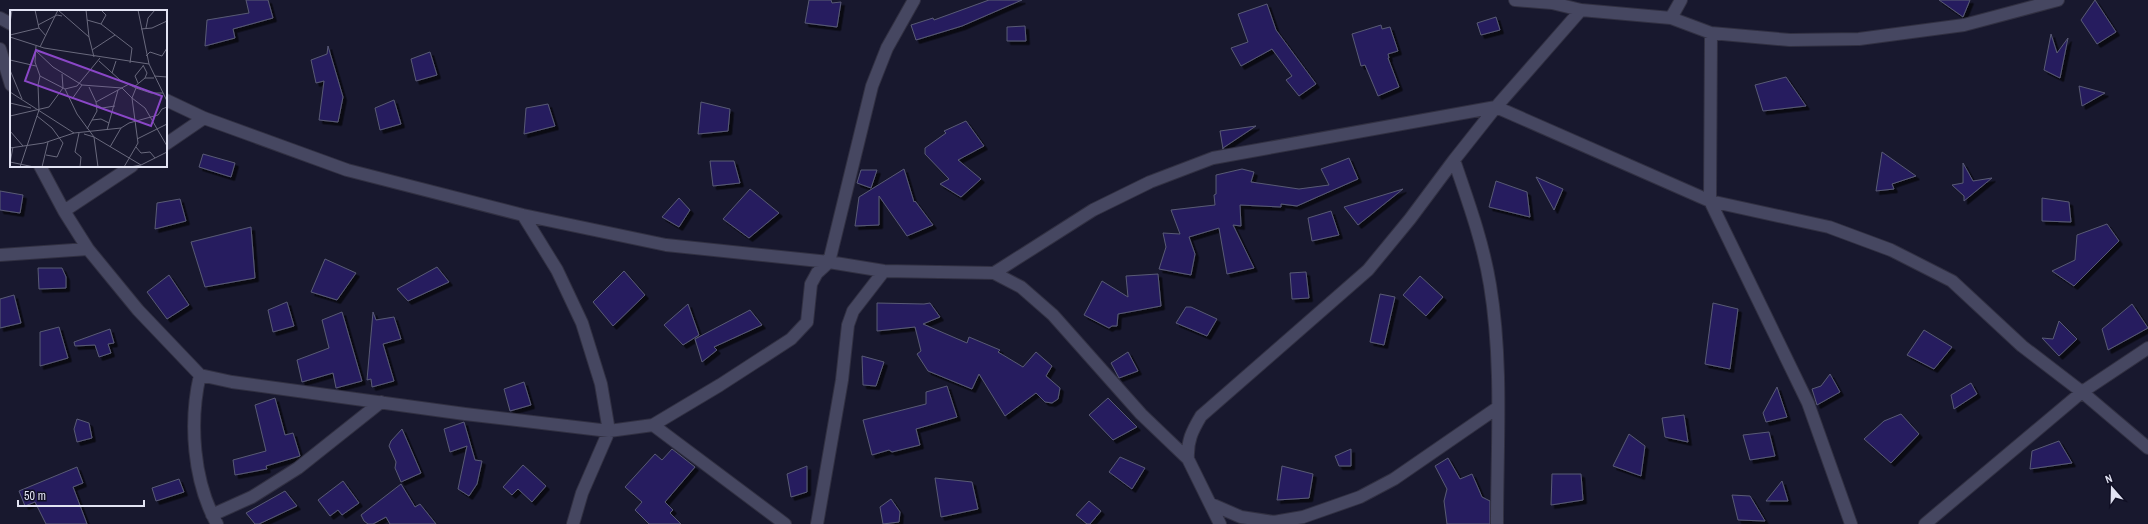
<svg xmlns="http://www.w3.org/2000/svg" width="2148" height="524" viewBox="0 0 2148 524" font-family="'Archivo Narrow',sans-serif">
<defs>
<filter id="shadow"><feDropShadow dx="3.5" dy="3.5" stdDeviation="0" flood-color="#0009"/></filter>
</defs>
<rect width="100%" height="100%" fill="#18182e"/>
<path fill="#261e5f" stroke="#595a75" filter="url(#shadow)" d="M246 0H268L273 18 233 29 235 38 205 46 207 20 249 13Z
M809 0H831L832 3 841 2 837 27 805 23Z
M989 0H1022L962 26 916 40 911 25 933 18 934 20Z
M1939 0H1970L1963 17Z
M2095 0 2116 32 2097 44 2081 20Z
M1267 4 1276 30 1316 84 1299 96 1286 80 1292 76 1272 49 1241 66 1231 48 1248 42 1238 14Z
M1496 17 1500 30 1481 35 1477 23Z
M1381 25 1382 29 1390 27 1398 51 1388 54 1389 58H1388L1399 87 1378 96 1365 65 1361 66 1352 34Z
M1025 26 1026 41H1007V27Z
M2051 34 2057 53 2068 38 2060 78 2044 70Z
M328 46 343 97 338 122 319 120 324 81 316 83 311 60 327 54Z
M430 52 437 75 416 81 411 59Z
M1786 77 1806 106 1763 111 1755 85Z
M2079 86 2105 93 2082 106Z
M394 100 401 124 380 130 375 108Z
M701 102 730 109 728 131 698 134Z
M548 104 555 126 524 134 526 108Z
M966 121 984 146 958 160 981 179 961 197 940 184 949 179 925 154V148L946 133 944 131Z
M1256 126 1223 148V149L1220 131Z
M1882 152 1916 176 1892 184 1894 189 1876 191Z
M203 154 235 163 231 177 199 167Z
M1349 158 1358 179 1297 206 1281 204V207L1240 205 1241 226 1233 225 1254 268 1227 274 1219 228 1189 237 1195 254 1191 275 1159 269 1166 247 1163 233 1180 234 1171 210 1215 205 1214 195 1216 194V175L1242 169 1254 172 1251 182 1299 189 1329 185 1321 169Z
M710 161H734L740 183 713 186Z
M1963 163 1973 181 1992 178 1964 201V196L1952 185 1963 183Z
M904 169 914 202 915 201 933 225 907 236 879 196V225L855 226 859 197Z
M861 170H877L871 188 857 183Z
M1536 177 1563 189 1554 210Z
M1496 181 1527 192 1530 217 1489 207Z
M750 189 779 213 749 238 723 219Z
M1403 189 1358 225 1344 207Z
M0 191 23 195 20 213 0 210Z
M679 198 690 210 679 227 662 217Z
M2042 198 2069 202 2071 222 2042 221Z
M180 199 186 221 155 229 157 203Z
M1331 211 1339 235 1312 241 1308 218Z
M2107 224 2119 241 2074 286 2052 271 2075 260 2077 235Z
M251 227 255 278 205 287 191 242Z
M325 259 356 273 337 300 311 292Z
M437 267 449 282 408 301 397 289Z
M38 268H62L66 277V288L39 289Z
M624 271 645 295 613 326 593 302Z
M1306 272 1309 298 1292 299 1290 273Z
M1158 274 1161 306 1118 314 1117 326H1112L1109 328 1084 315 1102 281 1128 297 1126 276Z
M169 275 189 305 167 319 147 292Z
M1420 276 1443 297 1426 316 1403 295Z
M1380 294 1395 297 1384 345 1370 342Z
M14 295 21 323 0 328V299Z
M287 302 294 326 273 332 268 310Z
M877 303 924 304 930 303 940 317 923 324 967 343 969 337 1000 350 998 352 1023 367 1036 352 1052 366 1046 376 1060 388 1058 399 1052 403 1045 402 1036 393 1005 416 979 374 972 389 928 371 917 354 921 351 915 327 877 331Z
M1713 303 1738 309 1730 369 1705 364Z
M688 304 699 335 683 345 664 325Z
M2132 304 2148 328 2108 350 2102 329Z
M1186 307H1191L1217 319 1207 336 1176 323Z
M750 310 762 325 714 347 717 350 702 362 695 339Z
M342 312 362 381 336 388 333 373 302 382 297 360 329 348 322 320Z
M373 312 376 320 394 317 401 339 383 344 394 381 372 387 371 379 367 380Z
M2059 321 2077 339 2059 356 2042 338 2053 339Z
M59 327 68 358 40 366V332Z
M110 329 114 343 108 344 111 353 99 357 95 345 75 346 74 342Z
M1924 330 1952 347 1934 369 1907 355Z
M1128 352 1138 371 1119 378 1111 363Z
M862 356 884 362 876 386 863 385Z
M1830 374 1840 392 1817 405 1812 389 1821 386Z
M524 382 531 405 510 411 504 389Z
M1971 383 1977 394 1954 409 1951 395Z
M947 386 957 417 916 429 920 445 892 452 889 450 872 455 863 420 926 404V392Z
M1777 387 1787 417 1766 422 1763 413Z
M275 398 285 435 293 433 300 456 266 466 267 469 235 475 233 460 266 451 255 405Z
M1108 398 1137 427 1113 440 1089 415Z
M1901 414 1919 434 1891 463 1864 439 1884 421Z
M1684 415 1688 442 1665 437 1662 418Z
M77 419 89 423 92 438 77 442 74 429Z
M464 422 475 460 482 461 477 484 469 496 458 489 467 446 450 452 444 429Z
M402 429 421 473 401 482 395 468 396 462 389 446 391 441Z
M1769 432 1775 456 1750 460 1743 435Z
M1629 434 1645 446 1641 476 1613 466Z
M2059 441 2072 463 2030 469 2032 451Z
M672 449 695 467 665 502 673 510 670 513 681 524H649L635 510 642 502 625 487 655 454 662 460Z
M1351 449V466H1339L1335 456Z
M1120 457 1145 468 1132 489 1109 472Z
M1448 458 1460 479 1472 474 1482 497 1490 501V524H1447L1444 501 1447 489 1435 466Z
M523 465 546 486 532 502 518 489 512 495 503 487Z
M807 466V492L791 497 787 474Z
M1282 466 1313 474 1309 498 1277 500Z
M77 467 83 483 73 487 87 524H46L35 502 25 506 19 491Z
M1552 474H1581L1583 500 1551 505Z
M935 478 972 482 978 509 941 517Z
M179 479 184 492 156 501 152 488Z
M343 481 359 503 342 515 338 510 330 516 318 500Z
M1782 481 1788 501H1766Z
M401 484 415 507 420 504 436 524H390L386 517 373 524H368L364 521 361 515Z
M285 491 297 506 259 524H255L246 513Z
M1732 495 1750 496 1765 521 1738 520Z
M891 499 900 512 899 522 883 524 880 507Z
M1089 501 1101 511 1090 524H1087L1076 515Z"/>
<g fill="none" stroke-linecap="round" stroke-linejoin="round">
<defs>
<path id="minor" d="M1515 0 1552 3 1581 10 1671 18 1711 33 1710 201 1829 227 1891 250 1952 281 2022 346 2082 392 2148 448
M0 18 11 24
M1671 18 1681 0
M1711 33 1790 40 1859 39 1964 25 2058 0
M0 49 11 85
M166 100 204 118 347 170 523 215 666 245 829 262 884 271 994 273 1021 287 1053 315 1141 414 1188 459 1220 524
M166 144 204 118
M1454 160C1468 201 1483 242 1490 285 1503 363 1497 445 1497 524
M40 166 64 211 88 249 138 310 200 375 232 382 465 414 609 431 653 425 720 385 791 339 807 322 811 284 817 273 829 262 872 86 887 48 914 0
M64 211 132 166
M523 215 557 270 582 323 601 384 609 431 582 493 573 524
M0 255 88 249
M994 273 1093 210 1150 182 1213 158 1496 107 1710 201 1808 403 1851 524
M200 375C189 422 193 481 217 524
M653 425 785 524
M1188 459C1187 441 1192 431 1201 416L1368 270 1410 219 1454 160 1496 107 1581 10
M1211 504 1241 517 1274 522 1303 517 1360 497 1394 479 1497 408
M212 515 252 497 298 468 381 402
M817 524 842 380 848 325 853 311 884 271
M1925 524 2082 392 2148 348"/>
</defs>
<use href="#minor" stroke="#313042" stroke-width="14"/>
<use href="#minor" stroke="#464761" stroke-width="12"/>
</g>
<g transform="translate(10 10)">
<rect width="157" height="157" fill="#18182e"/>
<path fill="none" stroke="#69697d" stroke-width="1" d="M25 0 29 18 36 26M48 0 79 27M76 0 79 27 84 47M91 0 96 5 91 14M128 0 139 54 157 91M77 10 91 14 122 38 120 53M0 13 2 0M28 15 47 5 52 6M136 18 138 8 145 0M131 19 142 18 157 11M0 25 29 18M0 27 34 38 139 54M26 36 25 52 30 66 55 79 67 76 90 48M30 37 48 0M25 40 43 57 72 75 112 78 122 88 128 133 114 157M82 40 105 25M136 46 140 42 152 46 157 38M0 50 26 56M89 51 110 70 124 77M133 55 137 63 135 68M0 60 12 89M102 63 106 51M144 66 157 67M128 73 125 66 133 56M124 77 126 78 122 88 135 98 157 136M124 77 135 68H144M126 78 141 83H153M55 79 67 104 84 127 131 155M0 82 64 123M62 89 72 75M86 92 119 74M0 93 21 98M87 95 92 98 105 96M0 106 39 97 53 78 52 64M27 106 42 118 53 133 47 147 36 145M82 110 91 109 99 113M77 119 87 101 86 92 79 77M97 120 108 80M0 121 13 136M69 123 65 142 71 147 70 157M74 124 84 127 88 157M127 129 157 114M100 137 111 118M126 137 131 143 140 142 145 148M0 138 34 133 64 123 111 118 119 113 148 105 152 99 157 97M0 152 24 157M0 153 3 137M10 157 29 100 28 75 30 66M32 157 38 132M120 157 131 155 157 142"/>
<path fill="#8a47c7" fill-opacity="0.15" stroke="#8a47c7" stroke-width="2" d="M26 40 152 86 141 116 15 71Z"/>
<rect width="157" height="157" fill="none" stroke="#e2e3f3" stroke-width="2"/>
</g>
<g transform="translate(2112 488) rotate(340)" stroke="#100f24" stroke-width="3" paint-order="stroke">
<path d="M0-3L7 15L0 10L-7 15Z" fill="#e2e3f3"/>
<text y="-6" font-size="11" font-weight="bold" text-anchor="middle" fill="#e2e3f3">N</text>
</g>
<path d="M18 500v6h126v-6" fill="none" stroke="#e2e3f3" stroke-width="2"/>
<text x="24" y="500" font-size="12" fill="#e2e3f3" stroke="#100f24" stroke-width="3" paint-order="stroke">50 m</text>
</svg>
